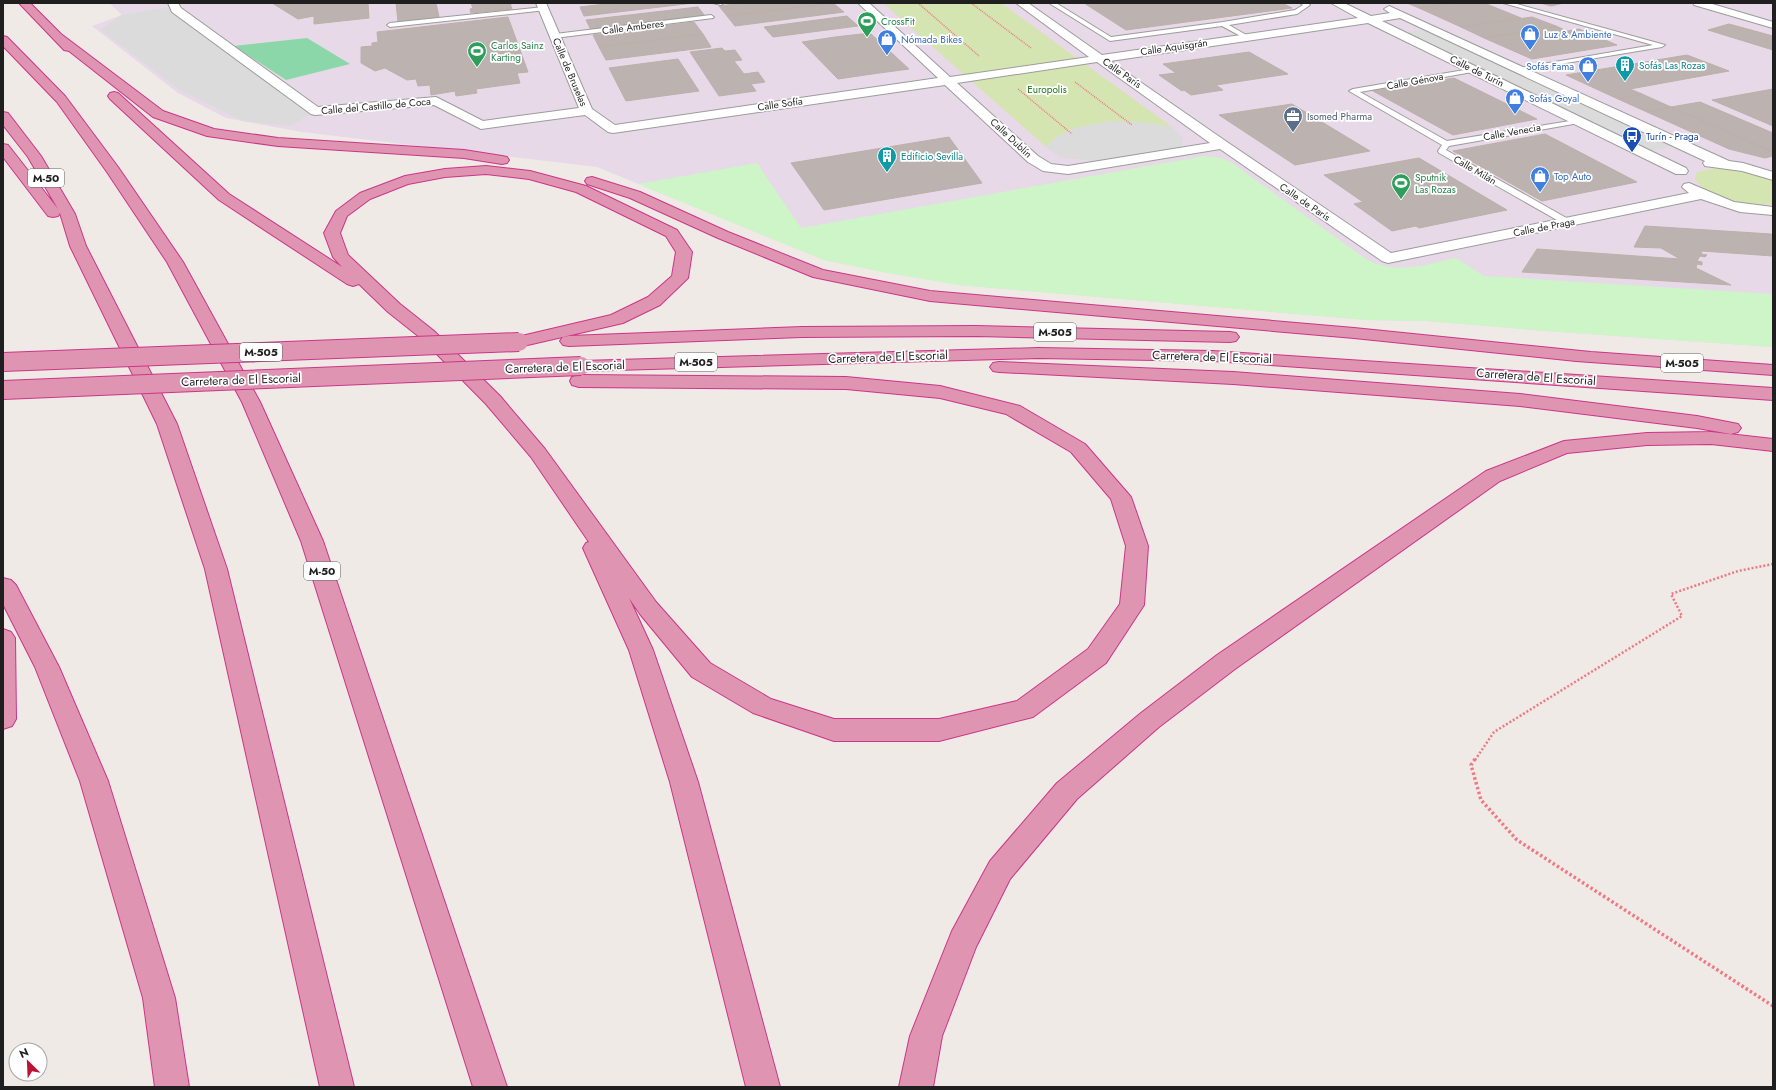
<svg xmlns="http://www.w3.org/2000/svg" width="1776" height="1090" viewBox="0 0 1776 1090" font-family="Jost,sans-serif">
<rect width="100%" height="100%" fill="#efeae6"/>
<path fill="#e7d9e7" d="M109 3H1773V347L1546 331 1427 321 1367 320 959 285 824 260 597 167 302 132 226 118 178 93 92 26 122 15Z"/>
<path fill="#d5e5b1" d="M883 3H1001L1172 127 1139 122 1056 137 1046 147Z
M1717 168 1743 171 1773 181V204C1752 206 1705 200 1695 178L1697 172Z"/>
<path fill="#cdf5c8" d="M1204 156 1221 158 1232 163 1363 257C1392 276 1425 265 1456 258L1484 276 1773 294V347L1546 331 1427 321 1367 320 959 285 887 273 824 260 638 184 757 163 801 228Z"/>
<path fill="#8bd7aa" d="M307 38 350 64 286 80 234 46Z"/>
<path fill="#dbdbdb" d="M161 8 176 10 315 111 290 126 243 121 181 91 101 30 121 15Z
M1426 29 1674 146 1650 151 1405 33Z
M1111 121 1139 122 1172 127 1183 138 1181 147 1159 153 1099 162 1060 157 1046 147 1056 137 1074 128Z"/>
<path fill="#bcb2af" stroke="#bfafaa" d="M272 3H368L369 18 314 24V16L298 19Z
M396 3H436L439 17 398 22Z
M471 3H512V4H510L512 9 471 13 470 9 473 8Z
M614 3H694L584 16 580 7Z
M743 3H833L727 16 719 6Z
M833 3 844 12 735 26 727 16Z
M1084 3H1282L1292 8 1126 30Z
M1407 3H1456L1419 8Z
M1456 3H1484L1521 18 1461 27 1419 8Z
M1540 3H1564L1551 6Z
M698 7 705 16 591 30 586 20Z
M847 16 858 26 773 37 764 27Z
M508 17 528 72 517 73 520 83 476 89 477 93 456 96 455 91 431 95 430 85 418 86 416 79 407 80 385 68 375 71 361 63V47L372 46V43L378 42 377 32Z
M1532 17 1556 26 1484 38 1461 27Z
M694 22 703 34 599 47 593 35Z
M1729 24 1773 36V50L1708 30Z
M1556 26 1567 31 1579 29 1617 45 1532 59 1484 38Z
M870 33 909 69 872 74 835 37Z
M703 34 711 47 606 60 599 47Z
M835 37 872 74 838 79 802 42Z
M722 48 725 51 735 50 742 60 734 61 744 74 758 72 765 82 751 84 756 91 719 96 690 52Z
M1249 52 1288 74 1216 85 1223 90 1191 95 1184 90 1182 91 1159 75 1176 73 1163 64Z
M1687 55 1729 71 1630 89 1642 94 1618 99 1566 75Z
M678 59 699 91 626 101 609 68Z
M1454 78 1537 119 1453 135 1373 91Z
M1773 89V126L1712 100Z
M1642 94 1671 107 1647 112 1618 99Z
M1700 102 1773 133V152L1671 107Z
M1292 104 1370 151 1295 165 1219 115Z
M1671 107 1773 152V156L1765 158 1729 149 1647 112Z
M1545 134 1637 182 1542 201 1453 151Z
M949 137 982 183 824 210 791 163Z
M1419 158 1507 210 1419 228 1416 226 1392 231 1354 204 1363 202 1324 175Z
M1645 226 1771 234 1773 235V256L1702 251 1701 254 1707 255 1705 257 1700 256 1697 261 1702 262V265L1697 264 1696 268 1731 285 1522 272 1537 249 1680 259 1661 248 1634 247Z"/>
<g fill="none" stroke-linecap="round" stroke-linejoin="round">
<defs>
<path id="lane" d="M713 3H724L721 5Z
M1049 3H1056L1111 37 1223 22 1295 10 1303 5 1300 3H1308L1310 5 1297 14 1229 25 1248 36 1249 37 1246 39 1222 26 1110 41Z
M1503 3H1513L1665 45 1662 47 1518 71 1517 70 1520 68 1653 45Z
M544 7 547 9 546 10 390 27 387 25 390 23Z
M711 15 714 17 713 18 555 38 552 36 555 34Z
M1476 68 1479 70 1478 71 1360 92 1447 141 1582 119V123H1579L1449 146 1446 150 1570 220 1571 222 1570 224H1564L1439 153 1438 151 1442 145 1349 91 1353 89Z"/>
<path id="street" d="M168 3H178L181 8 318 107 436 97 483 121 579 108 536 3H546L592 109 615 125 938 78 858 3H869L950 77 1089 57 1016 3H1028L1102 55 1358 18 1331 3H1344L1371 16 1390 13 1384 9 1389 6 1729 161 1743 163 1773 172V180L1742 171 1705 166 1703 163 1705 161 1400 18 1382 21 1686 168 1688 171 1686 174H1676L1368 23 1110 61 1227 142 1391 253 1689 193 1682 187 1684 184 1689 183 1734 202 1773 207V215L1740 212 1701 199 1388 263 1382 261 1220 149 1068 174 1043 171 1028 162 945 85 613 133 608 132 585 115 481 129 434 105 315 115 311 114 172 12ZM1097 62 1210 143 1068 166 1051 164 1038 156 957 83Z
M1693 3H1709L1773 22V28L1694 5Z"/>
<path id="highway" d="M19 3H30L61 34 163 111 214 129 278 138 464 150 502 156 507 157 509 160 507 163 502 164 464 158 278 146 207 136 153 117 69 51 64 50Z
M3 36 7 37 65 96 118 167 183 262 260 402 323 541 507 1087H473L301 541 242 402 167 262 107 172 57 102 3 46Z
M114 92 118 93 229 194 342 267 333 257 324 233 336 211 360 193 405 176 445 169 486 166 530 171 586 186 677 230 692 252 688 278 660 305 623 323 519 347 513 346 510 342 513 338 611 315 648 297 672 276 676 252 666 236 576 192 529 179 486 174 445 177 408 184 370 199 347 216 340 233 348 255 400 304 434 331 500 396 545 449 656 602 710 663 771 699 834 719H939L1017 701 1088 649 1120 604 1126 546 1111 499 1071 452 1006 414 940 398 846 389 579 387 572 385 570 381 572 377 579 375 846 377 940 386 1020 406 1085 444 1131 497 1148 546 1144 605 1106 663 1033 717 939 741H834L753 713 692 677 640 614 629 598 653 650 698 782 780 1087H746L670 782 629 650 583 548 586 543 589 542 531 457 486 404 422 339 388 312 359 284 353 286 347 284 219 200 110 99 108 96 110 93Z
M3 112 8 113 41 156 75 214 86 246 177 424 227 569 354 1087H320L205 569 157 424 70 246 60 213 58 216 53 217 48 216 3 157V144L8 145 58 209 28 157 3 125Z
M592 177 640 192 728 232 823 270 930 291 1354 328 1591 352 1773 365V375L1576 361 1354 338 930 301 813 277 718 238 630 198 587 184 585 181 587 178Z
M976 326 1230 332 1236 333 1239 337 1236 341 1230 342 976 336 802 337 569 346 563 345 560 341 563 337 569 336 802 327Z
M1038 348 1213 351 1773 388V400L1213 361 1038 358 581 371 575 370 572 366 575 362 581 361Z
M999 362 1233 372 1520 394 1697 416 1738 424 1741 428 1738 432 1731 434 1697 428 1520 406 1233 384 999 372 993 371 990 367 993 363Z
M1711 432 1773 439V451L1711 444 1647 445 1567 453 1500 481 1235 669 1159 727 1077 799 1010 879 976 947 942 1036 933 1087H899L910 1036 952 931 990 861 1057 783 1141 713 1217 655 1486 471 1564 441 1647 433Z
M3 578 11 580 16 585 59 667 108 781 175 998 189 1087H155L143 998 80 781 35 667 3 604Z
M3 629 11 632 15 638 16 719 12 726 3 729Z"/>
</defs>
<use href="#lane" stroke="#9c9c9c" stroke-width="2"/>
<use href="#street" stroke="#9c9c9c" stroke-width="2"/>
<use href="#highway" stroke="#cc3588" stroke-width="2"/>
<path stroke="#ee7985" stroke-width="1.5" stroke-dasharray="1 1" stroke-linecap="butt" d="M918 3 979 56
M971 3 1031 48
M1075 82 1132 125
M1018 89 1072 134"/>
<path stroke="#ee7985" stroke-width="2.5" stroke-dasharray="2 2" stroke-linecap="butt" d="M1475 760 1494 732 1682 616 1671 594 1738 571 1773 564"/>
<path stroke="#ee7985" stroke-width="3.5" stroke-dasharray="2.5 2.5" stroke-linecap="butt" d="M1475 759 1471 765 1481 800 1517 840 1773 1006"/>
<use href="#lane" fill="#fff" fill-rule="evenodd"/>
<use href="#street" fill="#fff" fill-rule="evenodd"/>
<use href="#highway" fill="#df95b2" fill-rule="evenodd"/>
<defs>
<path id="highway-bridge" d="M3 362 519 342
M3 390 581 366"/>
</defs>
<use href="#highway-bridge" stroke="#cc3588" stroke-width="20" stroke-linecap="butt"/>
<use href="#highway-bridge" stroke="#df95b2" stroke-width="18"/>
</g>
<defs>
<symbol id="stadium-pin" viewBox="-11 -11 22 30"><path d="M0 17L-7.5 6A9.5 9.5 0 1 1 7.5 6Z" fill="#2e9e5b" stroke="#fff"/><path d="M0-5a6.5 5 0 1 0 0 10a6.5 5 0 1 0 0-10ZM-3.5-1.8h7v3.6h-7Z" fill="#fff"/></symbol>
<symbol id="shop-pin" viewBox="-11 -11 22 30"><path d="M0 17L-7.5 6A9.5 9.5 0 1 1 7.5 6Z" fill="#3f7fe0" stroke="#fff"/><path d="M-5-2.5h2.3a2.7 3.5 0 0 1 5.4 0H5L5.5 6h-11ZM-1.5-2.5h3a1.5 2.3 0 0 0-3 0Z" fill="#fff"/></symbol>
<symbol id="building-pin" viewBox="-11 -11 22 30"><path d="M0 17L-7.5 6A9.5 9.5 0 1 1 7.5 6Z" fill="#0f9aa8" stroke="#fff"/><path d="M-4-6H4V6H1V3H-1V6H-4ZM-2.5-4.3h1.7v1.8h-1.7ZM.8-4.3h1.7v1.8H.8ZM-2.5-1h1.7V.8h-1.7ZM.8-1h1.7V.8H.8Z" fill="#fff"/></symbol>
<symbol id="office-pin" viewBox="-11 -11 22 30"><path d="M0 17L-7.5 6A9.5 9.5 0 1 1 7.5 6Z" fill="#5c6f8a" stroke="#fff"/><path d="M-6-3h4V-5.5h4V-3h4V5H-6ZM-1-4.5V-3h2v-1.5ZM-6 0V1H6V0Z" fill="#fff"/></symbol>
<symbol id="bus-pin" viewBox="-11 -11 22 30"><path d="M0 17L-7.5 6A9.5 9.5 0 1 1 7.5 6Z" fill="#1a4fb4" stroke="#fff"/><path d="M-5-6H5V4H4V6H2V4H-2V6H-4V4H-5ZM-3.5-4V0h7V-4ZM-3.5 1.2v1.5H-2V1.2ZM2 1.2v1.5H3.5V1.2Z" fill="#fff"/></symbol>
</defs>
<g fill-rule="evenodd">
<use href="#stadium-pin" x="856" y="10" width="22" height="30"/>
<use href="#shop-pin" x="1519" y="23" width="22" height="30"/>
<use href="#shop-pin" x="876" y="28" width="22" height="30"/>
<use href="#stadium-pin" x="466" y="40" width="22" height="30"/>
<use href="#building-pin" x="1614" y="54" width="22" height="30"/>
<use href="#shop-pin" x="1577" y="55" width="22" height="30"/>
<use href="#shop-pin" x="1504" y="87" width="22" height="30"/>
<use href="#office-pin" x="1282" y="105" width="22" height="30"/>
<use href="#bus-pin" x="1621" y="125" width="22" height="30"/>
<use href="#building-pin" x="876" y="145" width="22" height="30"/>
<use href="#shop-pin" x="1529" y="165" width="22" height="30"/>
<use href="#stadium-pin" x="1390" y="172" width="22" height="30"/>
</g>
<g text-anchor="middle" dominant-baseline="central" stroke-width="3.5" stroke-linejoin="round" paint-order="stroke">
<g font-size="10" fill="#27864d" stroke="#fff" text-anchor="start">
<text x="881" y="21">CrossFit</text>
<text x="491" y="45">Carlos Sainz<tspan x="491" dy="12">Karting</tspan></text>
<text x="1415" y="177">Sputnik<tspan x="1415" dy="12">Las Rozas</tspan></text>
</g>
<g font-size="10" fill="#1f1f1f" stroke="#fff">
<text transform="translate(633 27) rotate(-7)">Calle Amberes</text>
<text transform="translate(1174 47) rotate(-8)">Calle Aquisgrán</text>
<text transform="translate(1477 71) rotate(26)">Calle de Turín</text>
<text transform="translate(570 72) rotate(67)">Calle de Bruselas</text>
<text transform="translate(1122 73) rotate(35)">Calle París</text>
<text transform="translate(1415 81) rotate(-10)">Calle Génova</text>
<text transform="translate(780 104) rotate(-8)">Calle Sofía</text>
<text transform="translate(376 106) rotate(-5)">Calle del Castillo de Coca</text>
<text transform="translate(1512 132) rotate(-10)">Calle Venecia</text>
<text transform="translate(1011 138) rotate(43)">Calle Dublín</text>
<text transform="translate(1475 170) rotate(30)">Calle Milán</text>
<text transform="translate(1305 202) rotate(34)">Calle de París</text>
<text transform="translate(1544 227) rotate(-11)">Calle de Praga</text>
</g>
<g font-size="10" fill="#366cbe" stroke="#fff" text-anchor="start">
<text x="1544" y="34">Luz &amp; Ambiente</text>
<text x="901" y="39">Nómada Bikes</text>
<text x="1574" y="66" text-anchor="end">Sofás Fama</text>
<text x="1529" y="98">Sofás Goyal</text>
<text x="1554" y="176">Top Auto</text>
</g>
<g font-size="10" fill="#0d838f" stroke="#fff" text-anchor="start">
<text x="1639" y="65">Sofás Las Rozas</text>
<text x="901" y="156">Edificio Sevilla</text>
</g>
<g font-size="10" fill="#217515" stroke="#fff">
<text x="1047" y="89">Europolis</text>
</g>
<g font-size="10" fill="#4e5e75" stroke="#fff" text-anchor="start">
<text x="1307" y="116">Isomed Pharma</text>
</g>
<g font-size="10" fill="#164399" stroke="#fff" text-anchor="start">
<text x="1646" y="136">Turín - Praga</text>
</g>
<g fill="#fff" stroke="#626262" stroke-width="1">
<rect x="28" y="169" width="36" height="18" rx="3"/>
<rect x="1034" y="323" width="42" height="18" rx="3"/>
<rect x="240" y="343" width="42" height="18" rx="3"/>
<rect x="675" y="353" width="42" height="18" rx="3"/>
<rect x="1661" y="354" width="42" height="18" rx="3"/>
<rect x="304" y="562" width="36" height="18" rx="3"/>
</g>
<g font-size="11" font-weight="bold" fill="#1f1f1f">
<text x="46" y="178">M-50</text>
<text x="1055" y="332">M-505</text>
<text x="261" y="352">M-505</text>
<text x="696" y="362">M-505</text>
<text x="1682" y="363">M-505</text>
<text x="322" y="571">M-50</text>
</g>
<g font-size="12" fill="#1f1f1f" stroke="#fff">
<text transform="translate(888 357) rotate(-2)">Carretera de El Escorial</text>
<text transform="translate(1212 357) rotate(2)">Carretera de El Escorial</text>
<text transform="translate(565 367) rotate(-2)">Carretera de El Escorial</text>
<text transform="translate(1536 377) rotate(4)">Carretera de El Escorial</text>
<text transform="translate(241 380) rotate(-2)">Carretera de El Escorial</text>
</g>
</g>
<rect width="1776" height="1090" fill="none" stroke="#1f1f1f" stroke-width="8"/>
<g transform="translate(28 1062) rotate(336)"><circle r="19" fill="#ffffff" stroke="#a5a5a5"/>
<path d="M0-3L7 15L0 10L-7 15Z" fill="#bd1235"/>
<text y="-6" font-size="11" font-weight="bold" text-anchor="middle" fill="#1f1f1f">N</text>
</g>
</svg>
